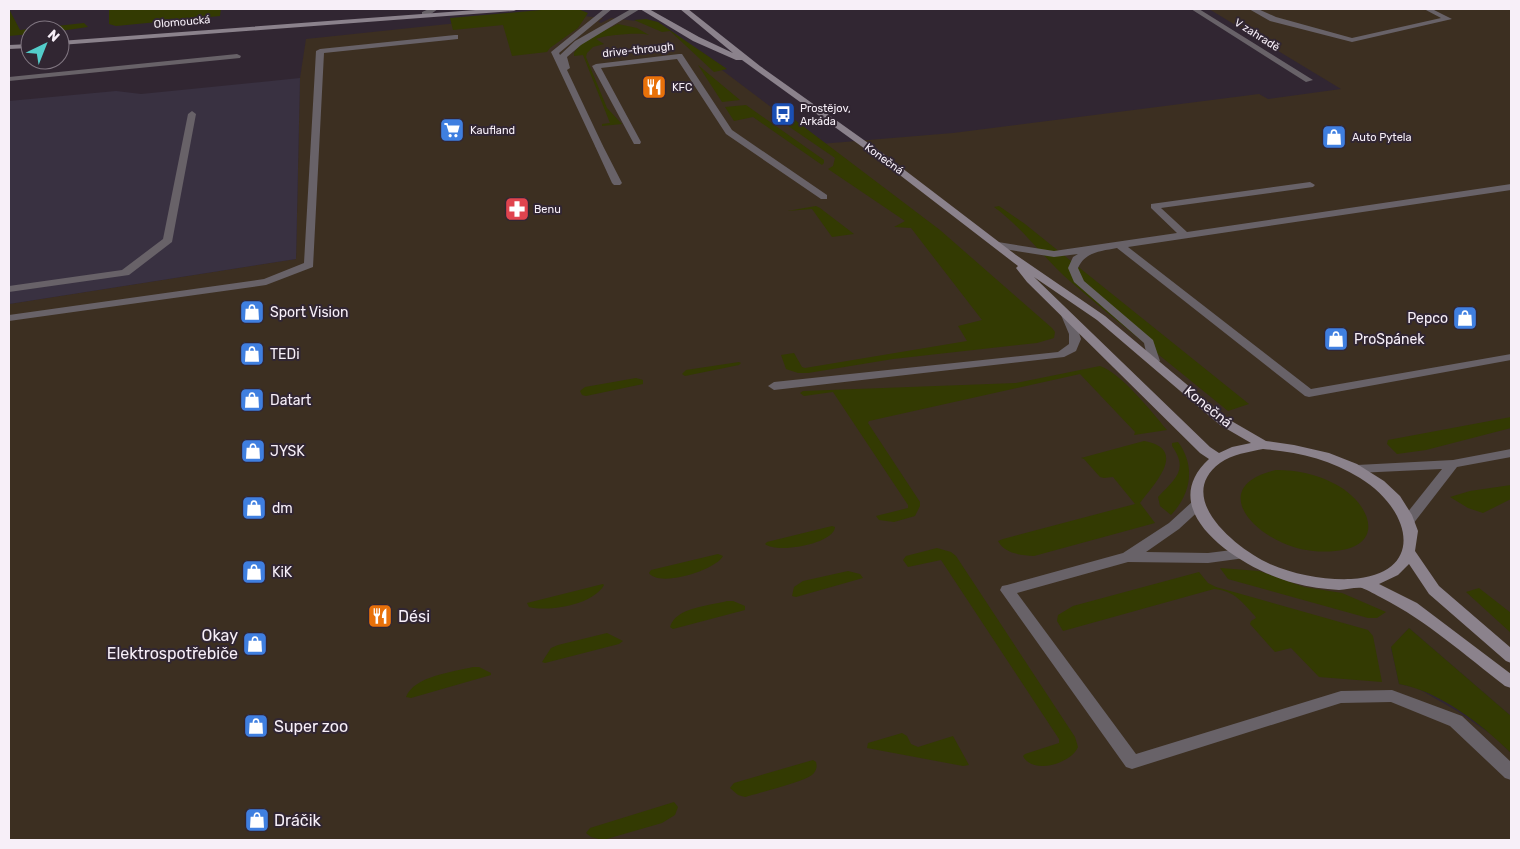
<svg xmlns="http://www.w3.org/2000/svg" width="1520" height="849" viewBox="0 0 1520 849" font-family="Rubik,sans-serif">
<rect width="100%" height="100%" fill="#312632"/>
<path fill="#3c2f21" d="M1209 9H1511V716L1409 628 1391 648 1399 684 1417 688 1457 711 1492 735 1511 753V840H9V304L296 259 300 78 306 39 554 13 603 18 598 22 601 23 611 18 661 24 820 144 953 133 1259 94 1268 99 1341 89Z"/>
<path fill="#393141" d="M300 78 296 259 9 304V101L116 91 141 94Z"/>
<path fill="#333a02" d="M9 9 20 30 84 23 88 27 60 31 30 30V34L9 36Z
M109 9H221L220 16 116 26 109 24Z
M552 9H578L588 13 578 28 550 48 547 52 512 56 503 25 453 30 450 18Z
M646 19 658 22 727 69 714 72 670 31 662 32 634 20Z
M618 24 637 28 649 35C641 32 604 35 596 39L604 44 593 47 587 53 586 57 607 108 622 124 602 126V124L610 123 583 55 574 56V53C582 39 604 31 618 24Z
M698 65 740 100 722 102Z
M746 105 824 160V163L822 165 753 117 734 121 725 107Z
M787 114 940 230 1052 328 1055 332 1054 338 1037 343 893 359 808 373H798L786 369 781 355 794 353 802 367 805 368 967 341 958 326 982 320 911 228 894 227 905 221 828 169 833 166 835 158 775 117Z
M816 206 820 208 854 234 832 237 812 209 787 211Z
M999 206 1025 224 1249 404 1228 411C1176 368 1122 326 1071 282 1044 259 1023 228 994 207Z
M739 362 741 363 739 365 685 376 682 374 686 370Z
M1100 366C1121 373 1152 412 1167 430L1134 435 1135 432 1080 374 869 421 868 423 920 502V506L915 516 894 522 879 520 876 516 908 508V505L833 392 804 396 800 393 803 391 1016 383Z
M636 378 643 380V384L586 396 582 395 580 391 585 387Z
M1511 417V428L1426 450 1397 454 1387 444 1388 440Z
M1144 441C1189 449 1154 484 1140 503L1155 523 1034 556C1021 555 1005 554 998 541L1003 539 1135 504 1113 477 1104 478 1100 477 1084 459 1081 458Z
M1178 442C1196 466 1191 494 1171 515L1160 506 1158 497C1175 479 1189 470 1172 446V443Z
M1276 470C1297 470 1316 474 1335 484 1370 502 1388 546 1335 551 1317 553 1299 550 1283 543 1242 525 1216 484 1276 470Z
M1511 485V499L1483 513 1468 508 1450 497 1470 491Z
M832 526 835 527C834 544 777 554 765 544L767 542Z
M937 548 951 552 956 556 1075 737 1078 747C1071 764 1032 775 1023 756L1025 754 1059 743V739L941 560 908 567 903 560 906 556Z
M718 554 723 556C716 570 659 588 649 573L651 570Z
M1220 568 1259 571 1304 587 1342 593 1386 612 1377 618H1368L1235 581 1228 579Z
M848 571 860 574 863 578 796 597 792 596 794 587 803 581Z
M1199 572 1208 583 1216 587 1368 630 1373 636 1382 682 1319 677 1291 648 1275 652 1250 624 1251 621 1256 618 1255 616C1241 601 1235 591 1214 589L1063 631 1057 621 1058 615 1073 606Z
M603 584 604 585C593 605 549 612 529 607L527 603Z
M1479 588 1511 613V633L1466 592Z
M727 601H733L745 606V610L673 629 670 627C676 607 709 606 727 601Z
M1409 628 1511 716V753C1481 724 1441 692 1399 684L1391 647Z
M607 633 623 641 619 644 545 663 542 662 551 648 558 645Z
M473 667H479L491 673V675L411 698 406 697C414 676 453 672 473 667Z
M902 733 907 736 911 744 918 747 953 736 969 765 963 766 867 748 868 743Z
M813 760 816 762C817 766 817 769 814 773 809 781 757 793 745 797L738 795 730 788 734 783Z
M674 802 678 807 675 815 662 823 603 840 591 837 586 833 590 828Z"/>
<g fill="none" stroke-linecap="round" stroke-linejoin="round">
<path fill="#686268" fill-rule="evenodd" d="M429 9H438L428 16H422V12Z
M1249 9H1258L1276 17 1352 38 1441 18 1424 9H1432L1452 19 1352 42 1270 21Z
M455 35H458V39L324 53 313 267 266 285 9 321V315L264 279 304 263 316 51 320 49Z
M237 54 241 56 240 58 9 81V77Z
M679 54H682L732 130 827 195V199H821L726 134 677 59 601 68 641 142 640 144H634L592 66 596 64Z
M192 111 196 114 172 242 129 275 9 292V286L122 270 163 239 188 114Z
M599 143 603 146 622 183 620 185H614L612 183 595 146Z
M1310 182 1315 185 1313 187 1161 208 1187 232 1511 184V190L1128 247 1311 389 1511 354V360L1309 397 1305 396 1117 248C1101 251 1085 252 1078 268L1084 281 1153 340 1160 361 1154 365 1148 361 1144 343 1074 282 1068 268 1073 257 1078 254 1054 257 998 248 993 245 998 242 1054 251 1177 233 1151 208V204Z
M1067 312 1073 315 1081 339 1076 351 1064 357 774 390 768 386 774 382 1058 352 1069 344V334L1061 315Z
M1198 499 1203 501 1205 504 1203 507 1179 529 1146 552 1208 553 1240 549 1245 550 1247 554 1245 558 1208 563 1128 562 1017 593 1136 754 1341 691 1392 690 1462 716 1511 762V780L1505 778 1450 726 1391 702 1341 703 1132 769 1126 767 1000 590 1002 586 1007 585 1123 553 1169 523 1193 501Z"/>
<path fill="#686268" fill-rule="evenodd" d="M604 9H612L559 53 560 55 575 41 631 9H640L581 45 567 57 570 68 567 70 603 146 599 149 595 146 551 52Z
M1191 9H1199L1313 80 1306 82Z
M1511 449V457L1457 467 1413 524H1403L1401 521 1403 518 1442 469 1357 473 1350 469 1357 465 1453 460Z"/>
<path fill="#8b828c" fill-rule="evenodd" d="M489 9H518L514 11 60 45V41Z
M640 9H649L699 37 733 53 680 9H688L760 66 885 155 1016 255 1105 316 1228 419 1266 441 1294 445 1329 453 1357 464 1384 481 1400 496 1412 515 1418 531 1415 551 1439 586 1511 648V663L1506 661 1429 594 1409 564 1398 575 1379 584 1417 603 1511 674V688L1505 686C1466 656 1427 621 1382 598 1376 595 1368 590 1362 588 1355 587 1346 590 1339 590 1324 589 1309 587 1294 583 1246 571 1150 513 1209 459L1200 453 1027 282 1016 268 1018 266 879 159 742 60H736L693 41ZM1034 277 1097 320 1220 425 1251 443 1232 447 1219 453 1210 447ZM1263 449C1298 452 1330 459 1360 478 1411 509 1428 574 1351 579 1324 580 1295 575 1270 564 1237 549 1173 498 1220 463 1232 454 1249 452 1263 449Z
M30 44V48L9 49V45Z"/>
</g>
<defs>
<symbol id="restaurant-square" viewBox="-11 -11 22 22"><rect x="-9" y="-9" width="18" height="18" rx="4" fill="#e8710a" stroke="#312632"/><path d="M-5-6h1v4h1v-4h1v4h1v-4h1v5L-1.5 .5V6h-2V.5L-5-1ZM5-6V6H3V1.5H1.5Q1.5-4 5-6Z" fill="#fff"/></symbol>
<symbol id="bus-square" viewBox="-11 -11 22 22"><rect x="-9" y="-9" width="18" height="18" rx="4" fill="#1a4fb4" stroke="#312632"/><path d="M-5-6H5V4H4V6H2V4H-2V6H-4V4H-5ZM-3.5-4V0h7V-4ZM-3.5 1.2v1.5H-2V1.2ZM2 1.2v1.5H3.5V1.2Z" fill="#fff"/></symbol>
<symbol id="supermarket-square" viewBox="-11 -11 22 22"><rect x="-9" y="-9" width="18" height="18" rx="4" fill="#3f7fe0" stroke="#312632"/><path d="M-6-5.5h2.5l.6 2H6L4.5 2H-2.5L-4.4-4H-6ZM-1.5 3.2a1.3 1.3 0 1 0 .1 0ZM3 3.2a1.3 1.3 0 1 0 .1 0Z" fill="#fff"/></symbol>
<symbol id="shop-square" viewBox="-11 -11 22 22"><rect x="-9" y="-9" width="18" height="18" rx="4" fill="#3f7fe0" stroke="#312632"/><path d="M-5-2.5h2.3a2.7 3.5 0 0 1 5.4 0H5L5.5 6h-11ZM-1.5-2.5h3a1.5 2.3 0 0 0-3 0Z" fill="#fff"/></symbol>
<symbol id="pharmacy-square" viewBox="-11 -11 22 22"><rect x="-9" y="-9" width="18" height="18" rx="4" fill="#e0444e" stroke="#312632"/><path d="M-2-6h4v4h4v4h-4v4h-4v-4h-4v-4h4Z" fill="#fff"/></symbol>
</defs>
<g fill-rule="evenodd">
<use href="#restaurant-square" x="640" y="73" width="28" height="28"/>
<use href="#bus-square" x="769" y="100" width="28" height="28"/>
<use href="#supermarket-square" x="438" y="116" width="28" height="28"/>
<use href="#shop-square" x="1320" y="123" width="28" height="28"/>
<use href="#pharmacy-square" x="503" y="195" width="28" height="28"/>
<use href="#shop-square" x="238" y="298" width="28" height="28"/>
<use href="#shop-square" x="1451" y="304" width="28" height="28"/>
<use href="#shop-square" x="1322" y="325" width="28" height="28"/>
<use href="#shop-square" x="238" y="340" width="28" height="28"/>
<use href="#shop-square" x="238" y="386" width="28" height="28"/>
<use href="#shop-square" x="239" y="437" width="28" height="28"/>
<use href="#shop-square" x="240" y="494" width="28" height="28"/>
<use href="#shop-square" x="240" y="558" width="28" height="28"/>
<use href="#restaurant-square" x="366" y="602" width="28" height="28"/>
<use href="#shop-square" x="241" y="630" width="28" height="28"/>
<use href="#shop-square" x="242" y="712" width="28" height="28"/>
<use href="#shop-square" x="243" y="806" width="28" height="28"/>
</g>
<g text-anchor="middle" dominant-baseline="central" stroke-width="4" stroke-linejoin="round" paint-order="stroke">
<g font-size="11" fill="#f7eff8" stroke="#312632">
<text transform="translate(182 22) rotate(-5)">Olomoucká</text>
<text transform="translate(1257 35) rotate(32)">V zahradě</text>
<text transform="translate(638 50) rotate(-6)">drive-through</text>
<text transform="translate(884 159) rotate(36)">Konečná</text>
</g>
<g font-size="11" fill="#f7eff8" stroke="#312632" text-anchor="start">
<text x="672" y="87">KFC</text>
<text x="800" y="108">Prostějov,<tspan x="800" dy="13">Arkáda</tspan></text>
<text x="470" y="130">Kaufland</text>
<text x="1352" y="137">Auto Pytela</text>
<text x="534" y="209">Benu</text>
</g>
<g font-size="14" fill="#f7eff8" stroke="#312632" text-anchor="start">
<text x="270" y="312">Sport Vision</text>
<text x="1448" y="318" text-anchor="end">Pepco</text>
<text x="1354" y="339">ProSpánek</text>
<text x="270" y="354">TEDi</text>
<text x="270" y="400">Datart</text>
<text x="270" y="451">JYSK</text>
<text x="272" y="508">dm</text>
<text x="272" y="572">KiK</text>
</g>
<g font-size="14" fill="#f7eff8" stroke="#312632">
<text transform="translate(1208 407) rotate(39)">Konečná</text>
</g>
<g font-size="16" fill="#f7eff8" stroke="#312632" text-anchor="start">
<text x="398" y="616">Dési</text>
<text x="238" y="635" text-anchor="end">Okay<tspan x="238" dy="18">Elektrospotřebiče</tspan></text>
<text x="274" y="726">Super zoo</text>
<text x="274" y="820">Dráčik</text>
</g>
</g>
<rect width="1520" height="849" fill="none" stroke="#f7eff8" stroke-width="20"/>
<g transform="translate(45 45) rotate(43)"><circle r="24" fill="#312632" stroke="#807681"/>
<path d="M0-4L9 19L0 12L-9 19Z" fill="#53cdca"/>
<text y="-8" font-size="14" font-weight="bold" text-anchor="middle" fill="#f7eff8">N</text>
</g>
</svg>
